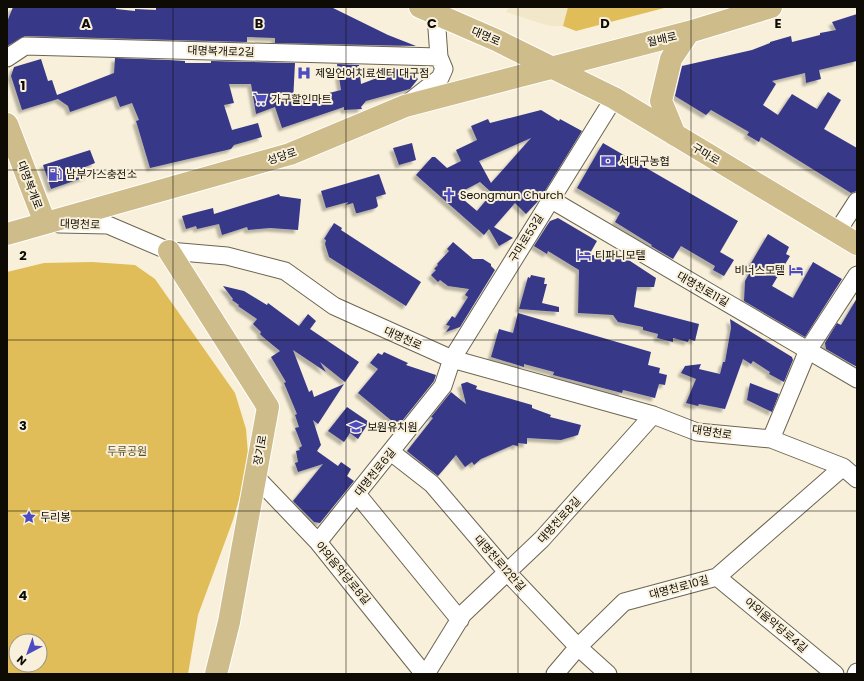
<svg xmlns="http://www.w3.org/2000/svg" width="864" height="681" viewBox="0 0 864 681" font-family="Poppins,'Noto Sans KR',sans-serif">
<defs>
<filter id="shadow"><feDropShadow dx="-3.5" dy="3.5" stdDeviation="1" flood-color="#0004"/></filter>
</defs>
<rect width="100%" height="100%" fill="#f8f0da"/>
<path fill="#f2e7c9" d="M509 7H568L563 26H549L506 12Z"/>
<path fill="#e0bd58" fill-rule="evenodd" d="M568 7H668L576 31 563 26Z
M92 262 135 265 155 279 235 393 246 429 249 466 233 520 198 615 188 674H7V272L44 263ZM16 641H40V665H16Z"/>
<path fill="#383989" fill-rule="evenodd" filter="url(#shadow)" d="M13 7H116V9L135 11V9L156 10V7L205 8V7H331L388 35 416 46 275 43V38L247 37V42L25 36 7 46V22Z
M857 14V61L819 70 821 79 806 83 805 73 772 81 776 84 763 105 778 115 792 94 817 109 828 92 841 100 824 129 857 148V191L851 193 761 137 759 142 747 135 749 132 711 110 706 115 675 96 682 66 752 50 770 43V42L791 36 792 42 820 35V33L836 30 832 22Z
M115 58 169 60 185 61V63H211V61L295 63 293 102 341 90 337 64 359 65 361 84 382 76 381 67 411 71 418 79 410 89 366 101 361 107 362 109 344 110V107L282 128 275 107 256 114 251 84H229L234 103 224 105 232 130 258 123 262 137 234 145 231 149 150 168 136 121 139 120 132 103 120 107 116 96 70 112 68 106 58 99 22 110 11 76 14 67 41 59 48 81 52 80 57 95 114 73Z
M541 110 559 121 560 119 582 131 540 199 526 214 515 203 494 227 513 238 499 246 489 229 484 235 416 175 432 157H435L447 168 461 161 456 150 477 140 471 126 488 119 490 123ZM531 138 491 183 479 161ZM480 182 492 193 477 211 457 194Z
M412 143 416 160 399 165 393 148Z
M603 143 738 221 720 252 734 260 724 276 713 270 715 266 681 246 673 259 651 246 652 245 615 222 620 213 577 188Z
M90 150 95 163 85 167 88 176 51 189 43 165Z
M379 174 386 194 376 197 378 206 376 208 358 213H356L353 203 346 205 348 202 326 208 321 191Z
M279 194 280 196 301 199 298 230 270 228 248 230 247 227 222 235 219 224 197 229 196 226 186 229 182 216 213 208 214 214Z
M558 218 597 241 589 255 612 256V258L624 257 656 278 654 287H637L634 307 699 324 695 341 689 339 688 342 673 338V342L657 338 658 334 643 330V327L618 322 613 315 578 313 579 270 548 251 547 254 534 246 550 221Z
M334 223 342 228 341 230 421 282 406 306 329 257 325 244 326 240 324 239Z
M768 234 789 247 786 254 790 256 772 286 793 298 813 262 842 279 805 337 744 301 745 281 750 272 747 270Z
M453 242 473 259H483L491 264V266L495 270 460 327 446 332 450 326 446 325 452 316 455 318 468 297 465 295 469 289 448 286 440 280 438 282 431 275 436 270 434 269 438 265 437 264 449 251 447 249Z
M531 275 545 278 544 284H547L542 303 559 307V312L519 309 528 277 530 278Z
M223 286 244 291 267 305 268 303 299 326 308 314 316 321 310 329 359 362 345 382 320 362 326 372 293 350 309 392 312 390 314 397 344 384 318 424 313 420 321 445 317 451 338 466 341 462 351 469 347 476 354 481 320 523 314 522 293 501 323 464 298 472 295 463 298 462 296 451 300 450 299 448 302 446 295 428 299 427 295 415 297 414 284 383 286 382 271 357 280 351 263 337 260 334 261 332 253 324 257 319 238 306 239 305 232 300 233 299Z
M857 298V367L826 349 825 343 837 323 841 325Z
M518 313 651 352 648 365 660 368 659 373 667 375 665 385 659 384 655 398 623 390 622 393 553 375 554 372 524 364V367L491 357 499 329 513 333Z
M730 319 792 357 793 360 784 382 769 374 770 372 753 361 751 364 743 359 725 409 699 404 698 406 686 403 696 379 681 373 685 366 701 364 699 369 720 374 723 362H725L731 328Z
M384 352 408 363 406 365 436 375 434 381 398 426 358 393 378 369 370 363 378 353 382 355Z
M467 382 477 386 476 389 532 405V408L551 415 550 417 581 425 578 435 561 440 527 438V444L518 443V446L513 445 481 459 474 465 472 462 465 467 456 455 438 476 407 451 433 418 431 417 451 392 466 404 461 384Z
M750 383 779 394 772 412 747 400Z
M347 407 369 422 358 439 350 433 344 442 328 431Z"/>
<g fill="none" stroke-linecap="round" stroke-linejoin="round">
<defs>
<path id="minor" d="M7 58 25 46 439 57
M408 103 440 78 444 69 439 57 436 15
M550 199 857 379
M59 224 108 225 169 251 227 256 285 271 334 306 452 359 653 415 697 432 771 439 843 467 857 479
M837 232 857 201
M771 439 808 350 857 275
M391 452 432 484 507 572 578 647 608 674
M255 476 318 542 424 674
M357 494 460 620
M318 542 443 386 452 359 614 98
M717 577 835 674
M426 674 463 614 542 539 653 415
M555 674 578 647 624 602 717 577 843 467
M856 674 857 672"/>
<path id="major" d="M420 7 496 40 614 98 857 244
M7 124 45 223
M675 135 661 101 671 59 689 32
M7 234 290 154 405 106 689 32 771 7
M169 251 268 407 229 622 216 674"/>
</defs>
<use href="#minor" stroke="#6c6551" stroke-width="19"/>
<use href="#major" stroke="#fff" stroke-width="24"/>
<use href="#minor" stroke="#fff" stroke-width="17"/>
<use href="#major" stroke="#cebc8b" stroke-width="22"/>
</g>
<path fill="none" stroke="#0e0b05" stroke-width="1" stroke-opacity="0.55" d="M173 7V674M346 7V674M518 7V674M691 7V674M7 170H857M7 340H857M7 511H857"/>
<defs>
<symbol id="hospital-bare" viewBox="-9 -9 18 18"><path d="M-5-5h3v3.5h4V-5h3V5h-3V1.5h-4V5h-3Z" fill="#4d4bc1" stroke="#f8f0da" stroke-width="2.5" paint-order="stroke"/></symbol>
<symbol id="supermarket-bare" viewBox="-9 -9 18 18"><path d="M-6-5.5h2.5l.6 2H6L4.5 2H-2.5L-4.4-4H-6ZM-1.5 3.2a1.3 1.3 0 1 0 .1 0ZM3 3.2a1.3 1.3 0 1 0 .1 0Z" fill="#4d4bc1" stroke="#f8f0da" stroke-width="2.5" paint-order="stroke"/></symbol>
<symbol id="bank-bare" viewBox="-9 -9 18 18"><path d="M-6-4H6V4H-6ZM0-2.3a2.3 2.3 0 1 0 0 4.6a2.3 2.3 0 1 0 0-4.6Z" fill="#4d4bc1" stroke="#f8f0da" stroke-width="2.5" paint-order="stroke"/></symbol>
<symbol id="fuel-bare" viewBox="-9 -9 18 18"><path d="M-5.5-6h7V0h2V4h1.3V-2.5L3-4.5l.8-.8L6-3V5H2.5V1h-1V6h-7ZM-4.2-4.7v3.2H.2V-4.7Z" fill="#4d4bc1" stroke="#f8f0da" stroke-width="2.5" paint-order="stroke"/></symbol>
<symbol id="church-bare" viewBox="-9 -9 18 18"><path d="M-1.2-6h2.4v3.5h3.3v2.4h-3.3V6h-2.4V-.1h-3.3v-2.4h3.3Z" fill="#4d4bc1" stroke="#f8f0da" stroke-width="2.5" paint-order="stroke"/></symbol>
<symbol id="hotel-bare" viewBox="-9 -9 18 18"><path d="M-6-4.5h1.5V1H6V5H4.5V3h-9V5H-6ZM-4 0a1.8 1.8 0 1 1 3.6 0ZM.5 0V-2.5h3Q6-2.5 6 0Z" fill="#4d4bc1" stroke="#f8f0da" stroke-width="2.5" paint-order="stroke"/></symbol>
<symbol id="school-bare" viewBox="-9 -9 18 18"><path d="M0-5L7-2L0 1L-7-2ZM-4 1L0 2.5L4 1V4Q0 6-4 4Z" fill="#4d4bc1" stroke="#f8f0da" stroke-width="2.5" paint-order="stroke"/></symbol>
<symbol id="sight-bare" viewBox="-9 -9 18 18"><path d="M0-6L1.8-2.2L6-1.7L2.9 1.2L3.7 5.4L0 3.3L-3.7 5.4L-2.9 1.2L-6-1.7L-1.8-2.2Z" fill="#4d4bc1" stroke="#f8f0da" stroke-width="2.5" paint-order="stroke"/></symbol>
</defs>
<g fill-rule="evenodd">
<use href="#hospital-bare" x="294" y="63" width="20" height="20"/>
<use href="#supermarket-bare" x="250" y="89" width="20" height="20"/>
<use href="#bank-bare" x="598" y="151" width="20" height="20"/>
<use href="#fuel-bare" x="45" y="164" width="20" height="20"/>
<use href="#church-bare" x="439" y="185" width="20" height="20"/>
<use href="#hotel-bare" x="574" y="245" width="20" height="20"/>
<use href="#hotel-bare" x="786" y="260" width="20" height="20"/>
<use href="#school-bare" x="346" y="417" width="20" height="20"/>
<use href="#sight-bare" x="19" y="507" width="20" height="20"/>
</g>
<g text-anchor="middle" dominant-baseline="central" stroke-width="4" stroke-linejoin="round" paint-order="stroke">
<g font-size="11" fill="#0e0b05" stroke="#f8f0da">
<text transform="translate(486 36) rotate(23)">대명로</text>
<text transform="translate(662 39) rotate(-13)">월배로</text>
<text transform="translate(221 51) rotate(2)">대명복개로2길</text>
<text transform="translate(706 154) rotate(31)">구마로</text>
<text transform="translate(282 156) rotate(-18)">성당로</text>
<text transform="translate(30 185) rotate(69)">대명복개로</text>
<text transform="translate(80 224) rotate(2)">대명천로</text>
<text transform="translate(526 238) rotate(-58)">구마로53길</text>
<text transform="translate(703 289) rotate(30)">대명천로11길</text>
<text transform="translate(403 338) rotate(24)">대명천로</text>
<text transform="translate(712 432) rotate(9)">대명천로</text>
<text transform="translate(260 450) rotate(-80)">장기로</text>
<text transform="translate(375 472) rotate(-51)">대명천로6길</text>
<text transform="translate(559 520) rotate(-48)">대명천로8길</text>
<text transform="translate(500 563) rotate(48)">대명천로12안길</text>
<text transform="translate(343 573) rotate(50)">야외음악당로8길</text>
<text transform="translate(679 587) rotate(-15)">대명천로10길</text>
<text transform="translate(776 625) rotate(40)">야외음악당로4길</text>
</g>
<g font-size="11" fill="#0e0b05" stroke="#f8f0da" text-anchor="start">
<text x="315" y="73">제일언어치료센터 대구점</text>
<text x="271" y="99">가구할인마트</text>
<text x="619" y="161">서대구농협</text>
<text x="66" y="174">남부가스충전소</text>
<text x="460" y="195">Seongmun Church</text>
<text x="595" y="255">티파니모텔</text>
<text x="785" y="270" text-anchor="end">비너스모텔</text>
<text x="367" y="427">보원유치원</text>
<text x="40" y="517">두리봉</text>
</g>
<g font-size="11" fill="#5d4e23" stroke="#f8f0da">
<text x="127" y="451">두류공원</text>
</g>
</g>
<g font-size="13" text-anchor="middle" font-weight="bold" fill="#0e0b05" stroke="#f8f0da" stroke-width="4" stroke-linejoin="round" paint-order="stroke">
<text x="86" y="28">A</text>
<text x="259" y="28">B</text>
<text x="432" y="28">C</text>
<text x="605" y="28">D</text>
<text x="778" y="28">E</text>
<text x="23" y="90">1</text>
<text x="23" y="260">2</text>
<text x="23" y="430">3</text>
<text x="23" y="600">4</text>
</g>
<rect width="864" height="681" fill="none" stroke="#0e0b05" stroke-width="16"/>
<g transform="translate(28 653) rotate(221)"><circle r="19" fill="#f8f0da" stroke="#9a9485"/>
<path d="M0-3L7 15L0 10L-7 15Z" fill="#4d4bc1"/>
<text y="-6" font-size="11" font-weight="bold" text-anchor="middle" fill="#0e0b05">N</text>
</g>
</svg>
